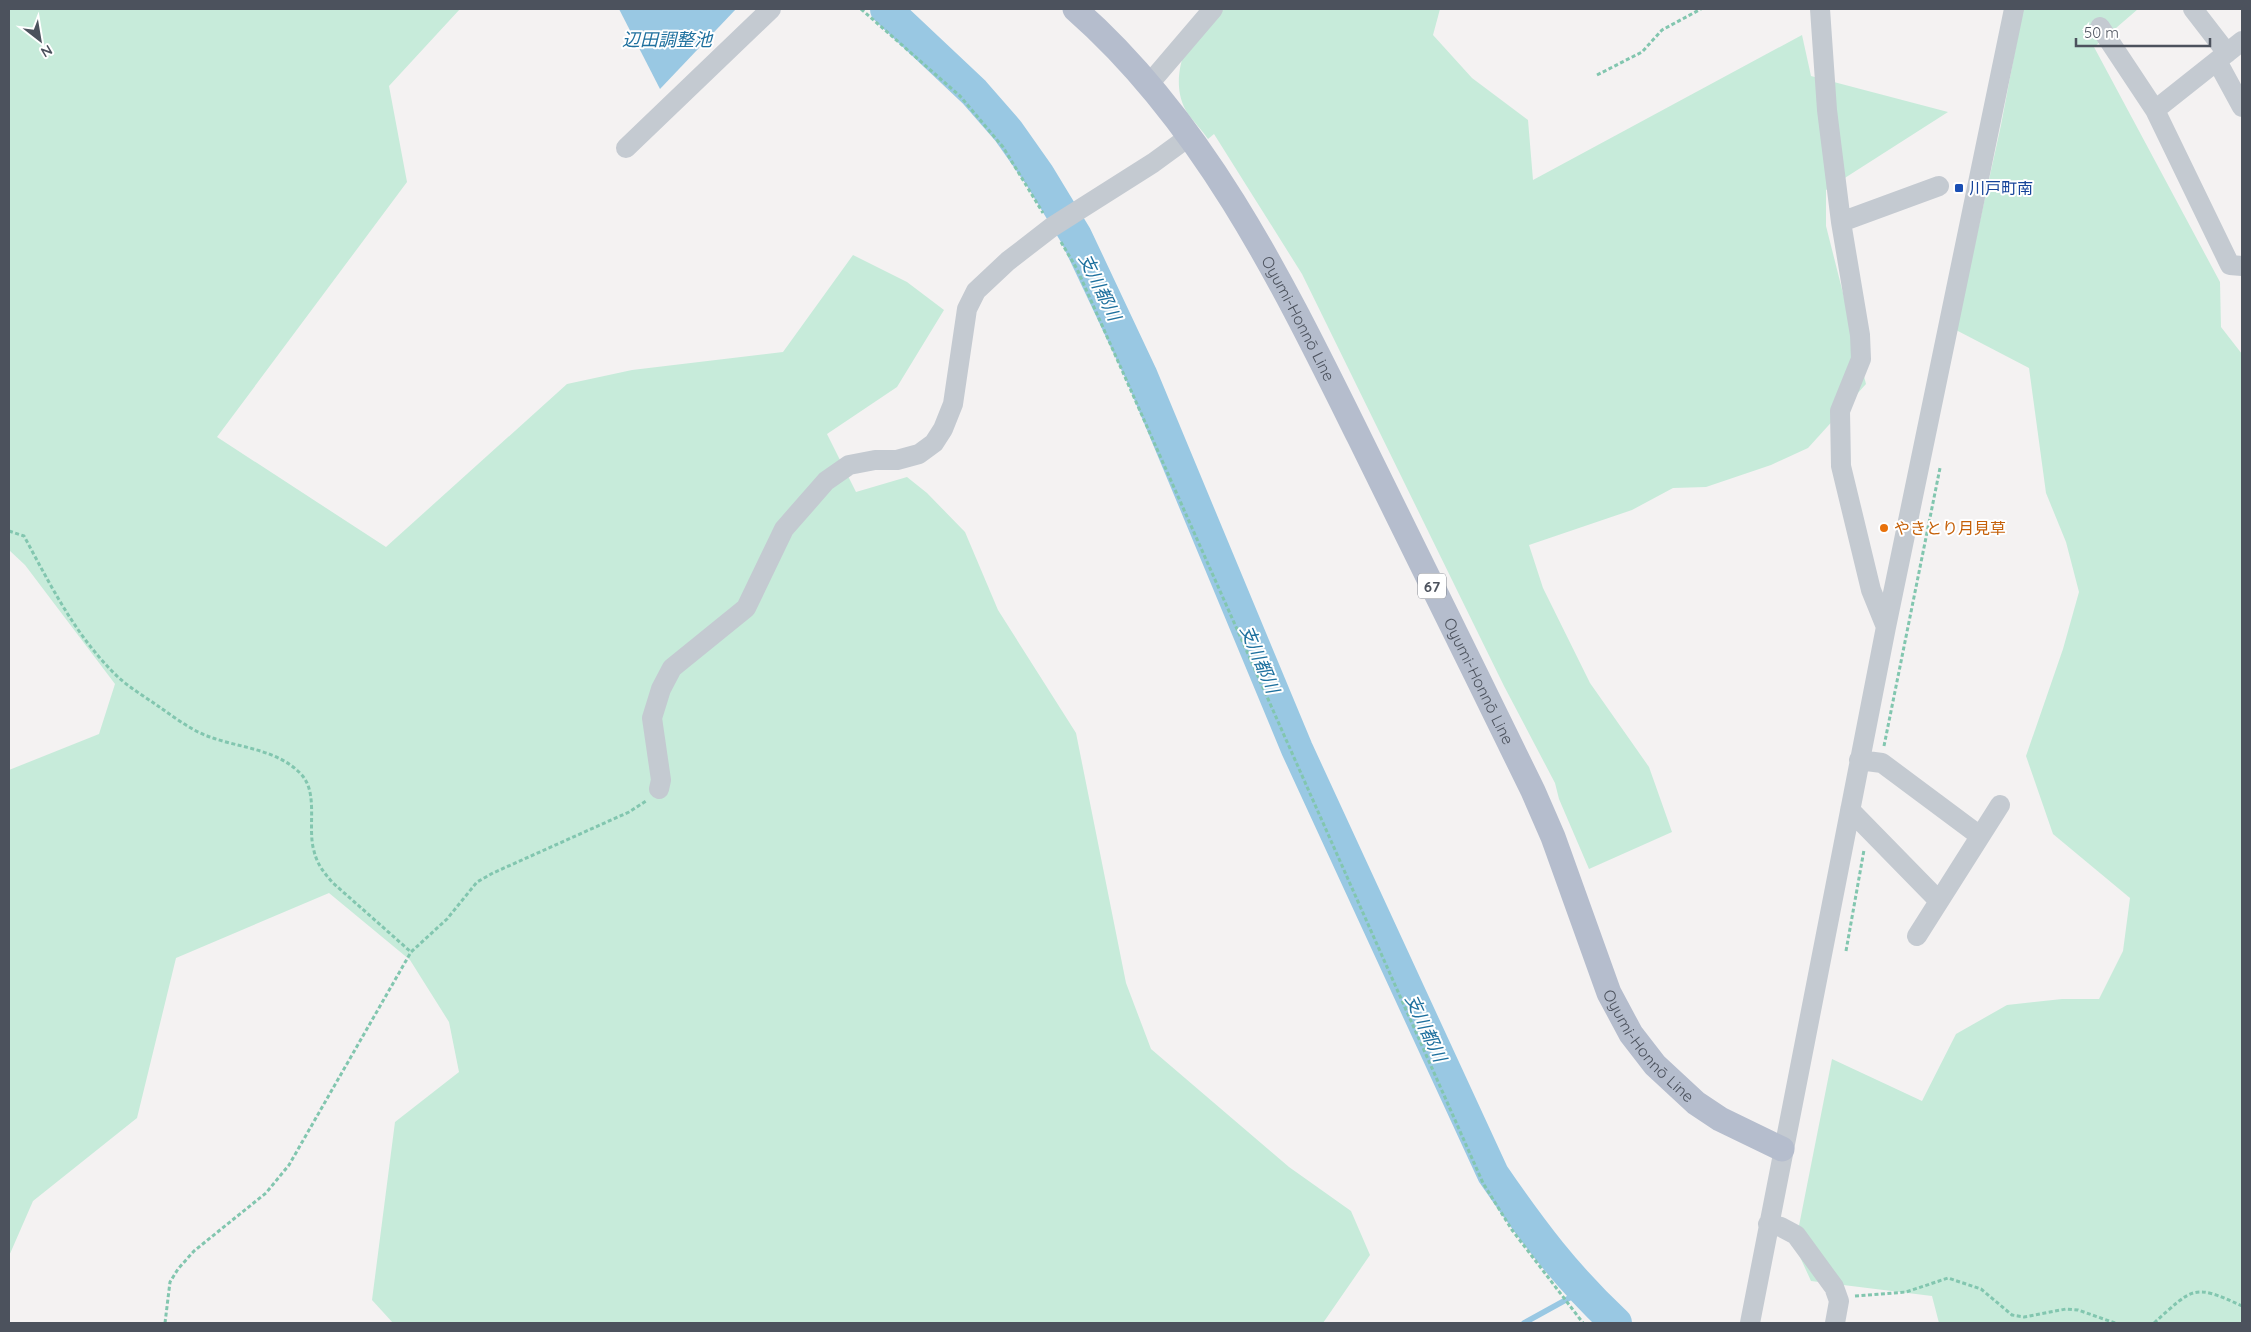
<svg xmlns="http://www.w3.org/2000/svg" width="2251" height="1332" viewBox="0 0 2251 1332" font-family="Quicksand,'Noto Sans JP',sans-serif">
<rect width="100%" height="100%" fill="#f4f2f2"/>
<path fill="#c7ebda" d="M9 9H460L389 86 407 182 217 437 386 547 567 384 632 370 783 352 853 255 907 282 944 310 897 387 827 434 856 492 907 477 927 493 965 532 998 610 1076 733 1126 983 1151 1049 1289 1167 1351 1211 1370 1255 1323 1323H393L372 1300 395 1122 459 1072 449 1022 410 960 329 893 176 958 137 1118 33 1201 9 1256V770L99 734 115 684 25 565 9 550Z
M1201 9H1440L1433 35 1472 78 1528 120 1533 180 1802 35 1811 76 1948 112 1826 190V226L1866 384 1808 448 1771 465 1706 487 1673 488 1632 510 1529 545 1543 588 1590 683 1649 767 1672 832 1589 869 1559 799 1555 783 1504 686 1302 274 1214 134 1208 139C1202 130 1194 122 1188 114 1166 80 1189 41 1201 9Z
M2023 9H2138L2094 47 2220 282 2221 327 2242 354V1323H1939L1932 1296 1811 1281 1795 1246 1832 1059 1922 1101 1956 1034 2007 1005 2062 999H2099L2123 951 2130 898 2053 834 2026 756 2063 649 2079 592 2066 542 2046 493 2029 368 1956 330 2001 125Z"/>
<path fill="#99c8e3" d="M619 9H736L660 89Z"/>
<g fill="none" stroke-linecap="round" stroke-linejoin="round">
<path stroke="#99c8e3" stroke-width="5.5" d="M1524 1323 1582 1291"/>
<path stroke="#99c8e3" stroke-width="32" d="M886 9 974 92 1008 131 1039 175 1076 236 1141 374 1297 749 1493 1174C1532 1231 1566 1276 1616 1323"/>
<path stroke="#82c6af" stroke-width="3" stroke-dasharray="4 2.5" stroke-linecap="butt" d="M861 9 960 96 1003 147 1043 213
M1597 75 1642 52 1662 30 1701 9
M1061 242 1077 269 1483 1183 1512 1230 1583 1323
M9 531 24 536C51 586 76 637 118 677 130 688 145 697 158 706 174 717 192 731 210 737 240 748 277 749 301 774 319 793 307 828 314 851 317 864 324 873 333 883L411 952
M1884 746 1940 468
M1846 951 1864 850
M1855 1296 1906 1292 1948 1278 1981 1289 2012 1315 2024 1317 2066 1309 2078 1310 2115 1323
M165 1323 170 1282 178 1269 194 1251 266 1193 289 1165 411 952 447 919 477 882 493 873 629 812 646 801
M2154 1323C2193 1288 2193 1283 2242 1306"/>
<path stroke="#c4cad1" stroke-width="20" d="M1820 9 1827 110 1841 222 1860 335 1861 359 1840 411 1841 466 1871 590 1886 627
M2193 9 2227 53
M2100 27 2155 110 2230 265 2242 266
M2217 61 2242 107
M1149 84 1213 9
M2155 110 2242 41
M626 148 771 9
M1841 222 1939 186
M1859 760 1882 763 1980 836
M659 789 661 780 652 718 661 689 672 668 746 608 784 529 826 481 849 465 875 460H897L919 454 934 443 943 429 953 404 967 309 976 291 1008 261 1052 227 1153 163 1190 136
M1850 810 1939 901
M1917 936 2000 805
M1768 1224 1781 1227 1796 1235 1834 1287 1839 1301 1835 1323
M1750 1323 1886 627 2014 9"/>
<path stroke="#b5bdcd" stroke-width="25" id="s1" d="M1075 9C1206 124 1283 284 1359 437 1418 555 1475 673 1533 791L1553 837 1609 993 1631 1034 1655 1065 1696 1103 1720 1119 1782 1149"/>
</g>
<rect fill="#1a4fb4" stroke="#fff" stroke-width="2" x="1954" y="183" width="10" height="10" rx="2.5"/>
<circle fill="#e8710a" stroke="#fff" stroke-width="2" cx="1884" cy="528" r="5"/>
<g text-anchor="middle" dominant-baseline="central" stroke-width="4" stroke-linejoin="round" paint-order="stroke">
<rect fill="#fff" stroke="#82868e" stroke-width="1" x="1418" y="573.5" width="28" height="25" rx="4"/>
<g font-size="15" font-weight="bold" fill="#4c525d">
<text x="1432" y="586">67</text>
</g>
<g font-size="16" fill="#164399" stroke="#fff" text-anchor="start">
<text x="1969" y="188">川戸町南</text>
</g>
<g font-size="16" fill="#4c525d" stroke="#fff">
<text stroke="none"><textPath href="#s1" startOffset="384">Oyumi-Honnō Line</textPath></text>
<text stroke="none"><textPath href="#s1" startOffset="789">Oyumi-Honnō Line</textPath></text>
<text stroke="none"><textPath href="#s1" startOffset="1194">Oyumi-Honnō Line</textPath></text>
</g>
<g font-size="16" fill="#c56008" stroke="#fff" text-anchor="start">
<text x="1894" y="528">やきとり月見草</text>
</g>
<g font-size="18" font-style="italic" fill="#1e709e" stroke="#fff">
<text x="667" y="39">辺田調整池</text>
<text transform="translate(1100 287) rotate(64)">支川都川</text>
<text transform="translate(1260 659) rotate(67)">支川都川</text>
<text transform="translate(1426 1028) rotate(65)">支川都川</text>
</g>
</g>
<rect width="2251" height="1332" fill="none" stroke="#4c525d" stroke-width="20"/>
<g transform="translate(40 40) rotate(149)" stroke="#ffffff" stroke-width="4" paint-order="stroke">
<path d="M0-4L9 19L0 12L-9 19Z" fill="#4c525d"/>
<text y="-8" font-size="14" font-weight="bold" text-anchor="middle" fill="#4c525d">N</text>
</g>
<path d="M2076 38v8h134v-8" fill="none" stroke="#4c525d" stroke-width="2.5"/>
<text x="2084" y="38" font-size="15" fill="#4c525d" stroke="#ffffff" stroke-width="4" paint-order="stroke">50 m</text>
</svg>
